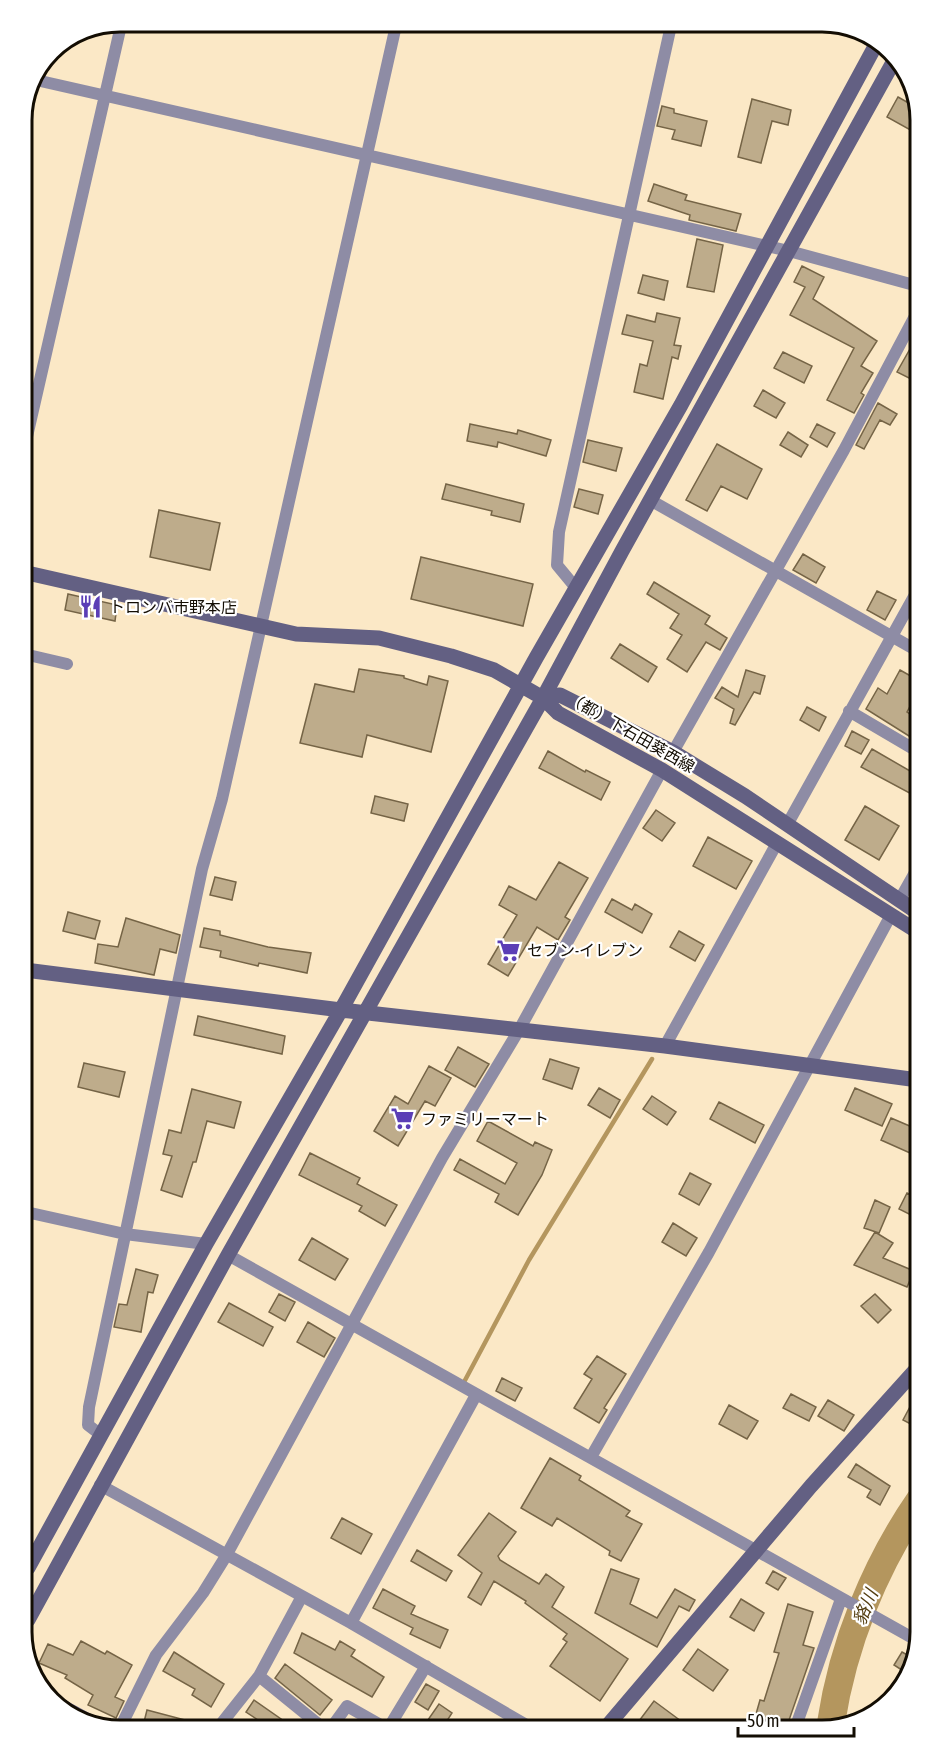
<svg xmlns="http://www.w3.org/2000/svg" width="942" height="1751" viewBox="0 0 942 1751" font-family="'Asap Condensed','Noto Sans JP',sans-serif">
<rect width="100%" height="100%" fill="#fbe8c6"/>
<g fill="none" stroke-linecap="round" stroke-linejoin="round">
<path stroke="#b4965e" stroke-width="4.5" d="M463 1384 529 1260 652 1059"/>
<path stroke="#b4965e" stroke-width="28" d="M831 1723C843 1644 875 1565 920 1500"/>
</g>
<path fill="#beac8b" stroke="#756446" stroke-width="1.5" d="M898 97 914 106V132L887 117Z
M752 99 791 110 788 125 772 121 761 163 738 157Z
M662 106 674 109V113L707 121 701 146 672 139 675 130 657 126Z
M654 184 687 195 685 200 741 214 736 231 689 220 690 215 648 201Z
M697 239 723 245 714 292 687 287Z
M802 266 824 277 813 299 877 341 861 366 873 373 861 393 864 395 854 413 827 400 854 348 790 315 805 287 794 282Z
M643 275 668 281 664 300 638 293Z
M657 313 680 318 674 345 681 346 678 359 672 357 663 399 634 392 640 364 647 366 653 341 622 334 627 315 655 322Z
M915 340V381L897 372Z
M783 352 812 366 804 383 774 368Z
M763 390 785 403 776 418 754 406Z
M878 403 897 414 890 425 880 420 864 449 856 445Z
M470 424 517 434 518 430 551 440 546 456 498 442 497 447 467 441Z
M817 424 835 433 827 447 810 437Z
M788 432 808 445 801 457 780 445Z
M588 440 622 448 616 471 583 462Z
M717 444 762 469 747 499 721 486 707 511 686 500Z
M446 484 524 504 520 522 491 515 492 511 442 499Z
M579 489 603 495 598 514 574 507Z
M159 510 220 523 210 570 150 557Z
M803 554 825 567 816 583 793 570Z
M421 557 533 584 523 626 411 599Z
M654 582 710 616 705 624 727 638 720 650 706 642 687 672 667 659 682 635 670 628 679 614 647 594Z
M877 591 896 600 885 620 867 610Z
M68 594 117 605 115 621 65 610Z
M620 644 657 667 648 682 611 658Z
M359 669 404 676V678L427 685 429 676 448 681 431 752 367 735 362 757 300 743 315 684 354 692Z
M746 670 765 676 760 694 754 692 735 725 730 723 734 709 715 698 722 687 738 697Z
M900 670 916 679V695L907 712 916 718 917 741 866 709 878 688 887 694Z
M807 707 826 717 819 731 800 720Z
M852 731 869 740 861 754 845 746Z
M872 749 917 775V797L861 767Z
M548 751 585 772 586 770 610 782 601 800 539 768Z
M375 796 408 804 404 821 371 813Z
M865 806 899 826 879 860 845 840Z
M656 810 675 823 662 841 643 828Z
M708 837 752 861 736 889 693 866Z
M559 862 588 878 565 917 570 920 558 940 537 927 508 976 488 964 517 915 499 905 509 886 536 900Z
M215 877 236 882 232 900 210 895Z
M612 899 632 910 635 904 652 914 642 933 605 912Z
M68 912 100 921 95 939 63 931Z
M126 918 180 935 176 953 160 949 154 975 95 963 98 944 118 947Z
M204 928 220 931V935L268 947 311 953 307 973 259 963 258 966 220 957 221 951 200 947Z
M679 931 704 945 695 961 670 947Z
M198 1016 285 1036 282 1054 194 1035Z
M458 1047 489 1064 475 1087 445 1070Z
M550 1059 579 1068 572 1089 543 1079Z
M84 1063 125 1072 119 1097 78 1087Z
M429 1066 451 1078 435 1106 425 1101 398 1146 374 1131 395 1096 408 1104Z
M599 1088 620 1100 610 1118 588 1105Z
M855 1088 892 1104 882 1126 845 1110Z
M192 1089 241 1102 234 1128 207 1121 196 1162H193L182 1197 161 1190 172 1156 163 1154 169 1130 181 1133Z
M652 1096 676 1112 667 1125 643 1109Z
M719 1102 764 1125 755 1143 710 1119Z
M891 1118 919 1130 910 1153 881 1140Z
M488 1121 533 1146 535 1142 552 1150 542 1175 518 1215 495 1202 499 1194 454 1170 460 1159 505 1184 517 1163 477 1141Z
M310 1153 360 1178 357 1184 397 1205 385 1226 359 1211 362 1206 299 1175Z
M690 1173 711 1184 699 1205 679 1194Z
M907 1193 919 1199V1219L899 1209Z
M875 1200 890 1207 879 1233 864 1228Z
M673 1223 697 1238 686 1256 662 1242Z
M875 1232 893 1243 883 1258 914 1271 907 1287 854 1265Z
M312 1238 348 1259 335 1280 299 1260Z
M136 1269 158 1275 153 1293 148 1292 141 1332 114 1327 119 1304 127 1305Z
M279 1294 295 1302 285 1321 269 1312Z
M875 1294 891 1310 878 1323 861 1306Z
M229 1303 273 1327 263 1346 218 1322Z
M308 1322 335 1338 324 1357 297 1342Z
M597 1356 626 1374 604 1408 607 1410 599 1423 574 1408 592 1379 584 1374Z
M502 1378 522 1388 515 1401 496 1391Z
M920 1388V1429L903 1420Z
M791 1394 816 1407 809 1421 783 1408Z
M828 1400 854 1415 844 1431 818 1416Z
M729 1405 758 1421 747 1439 719 1424Z
M550 1458 581 1476 579 1480 630 1511 626 1516 642 1524 621 1561 609 1555 610 1551 557 1518 552 1526 521 1508Z
M856 1464 890 1486 880 1505 867 1497 871 1490 848 1477Z
M489 1513 516 1532 498 1556 500 1560 539 1584 546 1574 564 1587 552 1607 628 1659 600 1701 550 1666 567 1642 563 1639 567 1634 525 1603 526 1601 494 1581 481 1605 468 1597 482 1573 458 1555Z
M342 1518 372 1534 361 1554 331 1538Z
M417 1550 452 1571 446 1581 411 1561Z
M611 1569 639 1579 630 1604 657 1618 675 1589 695 1600 689 1611 679 1606 657 1647 595 1613Z
M773 1571 786 1578 778 1590 766 1583Z
M383 1589 415 1606 411 1614 448 1630 440 1648 410 1634 413 1628 373 1608Z
M741 1599 764 1613 754 1631 730 1617Z
M788 1604 813 1612 803 1645 814 1648 788 1723H783L756 1714 760 1700 764 1701 779 1653 774 1652Z
M302 1633 335 1650 340 1641 355 1650 351 1656 384 1677 372 1697 294 1653Z
M81 1641 105 1654 107 1651 132 1665 115 1697 124 1701 116 1718 88 1705 93 1695 65 1678 67 1675 39 1663 48 1644 73 1655Z
M698 1649 728 1670 713 1691 683 1670Z
M174 1652 224 1684 211 1707 192 1695 195 1689 163 1671Z
M902 1652 913 1658 908 1674 894 1665Z
M285 1664 332 1700 320 1715 275 1678Z
M426 1684 439 1691 428 1710 415 1702Z
M254 1700 294 1728H270L246 1712Z
M654 1701 685 1724 636 1725Z
M439 1704 452 1713 443 1727H423Z
M147 1710 204 1725 203 1729 142 1730Z"/>
<g fill="none" stroke-linecap="round" stroke-linejoin="round">
<path stroke="#8e8ca5" stroke-width="12" d="M36 80 789 251 914 285
M23 454 122 21
M650 500 916 650
M576 588 557 565 559 532 672 21
M24 654 67 664
M849 711 917 751
M673 752 844 450 915 316
M787 825 916 593
M899 901 917 869
M665 1046 777 843
M26 1212 125 1234 206 1244
M228 1255 918 1641
M101 1435 88 1425 89 1407 202 869 222 799 397 21
M591 1457 709 1252 891 915
M100 1485 351 1623 528 1726
M351 1623 476 1395
M259 1676 323 1728
M797 1723 841 1599
M389 1727 426 1666
M331 1728 347 1706 384 1727
M217 1729 259 1676 301 1598
M119 1730 156 1655 203 1593 226 1556 442 1158 519 1030 662 770"/>
<path stroke="#636083" stroke-width="15" d="M23 572 296 634 379 638 451 656 494 670 543 698 558 713 662 770 918 932
M543 698 560 695 673 752 745 796 917 912
M25 970 341 1010 665 1046 918 1080
M28 1568 206 1244 341 1010 536 658 681 405 879 39
M28 1620 228 1255 543 698 622 551 895 59
M57 1704 92 1723
M608 1725 811 1486 920 1365"/>
</g>
<defs>
<symbol id="restaurant-bare" viewBox="-9 -9 18 18"><path d="M-5-6h1v4h1v-4h1v4h1v-4h1v5L-1.5 .5V6h-2V.5L-5-1ZM5-6V6H3V1.5H1.5Q1.5-4 5-6Z" fill="#5b3eb6" stroke="#fff" stroke-width="2.5" paint-order="stroke"/></symbol>
<symbol id="supermarket-bare" viewBox="-9 -9 18 18"><path d="M-6-5.5h2.5l.6 2H6L4.5 2H-2.5L-4.4-4H-6ZM-1.5 3.2a1.3 1.3 0 1 0 .1 0ZM3 3.2a1.3 1.3 0 1 0 .1 0Z" fill="#5b3eb6" stroke="#fff" stroke-width="2.5" paint-order="stroke"/></symbol>
</defs>
<g fill-rule="evenodd">
<use href="#restaurant-bare" x="74" y="590" width="33" height="33"/>
<use href="#supermarket-bare" x="492" y="934" width="33" height="33"/>
<use href="#supermarket-bare" x="386" y="1102" width="33" height="33"/>
</g>
<g text-anchor="middle" dominant-baseline="central" stroke-width="4.5" stroke-linejoin="round" paint-order="stroke">
<g font-size="16" fill="#130d03" stroke="#fff" text-anchor="start">
<text x="109" y="607">トロンバ市野本店</text>
<text x="527" y="950">セブン-イレブン</text>
<text x="421" y="1119">ファミリーマート</text>
</g>
<g font-size="16" fill="#130d03" stroke="#fff">
<text transform="translate(631 732) rotate(30)">（都）下石田葵西線</text>
</g>
<g font-size="18" font-style="italic" fill="#543e11" stroke="#fff">
<text transform="translate(865 1607) rotate(-67)">貉川</text>
</g>
</g>
<path d="M0 0H942V1751H0ZM120 32H822A88 88 0 0 1 910 120V1632A88 88 0 0 1 822 1720H120A88 88 0 0 1 32 1632V120A88 88 0 0 1 120 32Z" fill="#fff" fill-rule="evenodd"/>
<path fill="none" stroke="#130d03" stroke-width="3" d="M120 32H822A88 88 0 0 1 910 120V1632A88 88 0 0 1 822 1720H120A88 88 0 0 1 32 1632V120A88 88 0 0 1 120 32Z"/>
<path d="M738 1727v9h116v-9" fill="none" stroke="#130d03" stroke-width="3"/>
<text x="747" y="1727" font-size="18" fill="#130d03" stroke="#ffffff" stroke-width="4.5" paint-order="stroke">50 m</text>
</svg>
